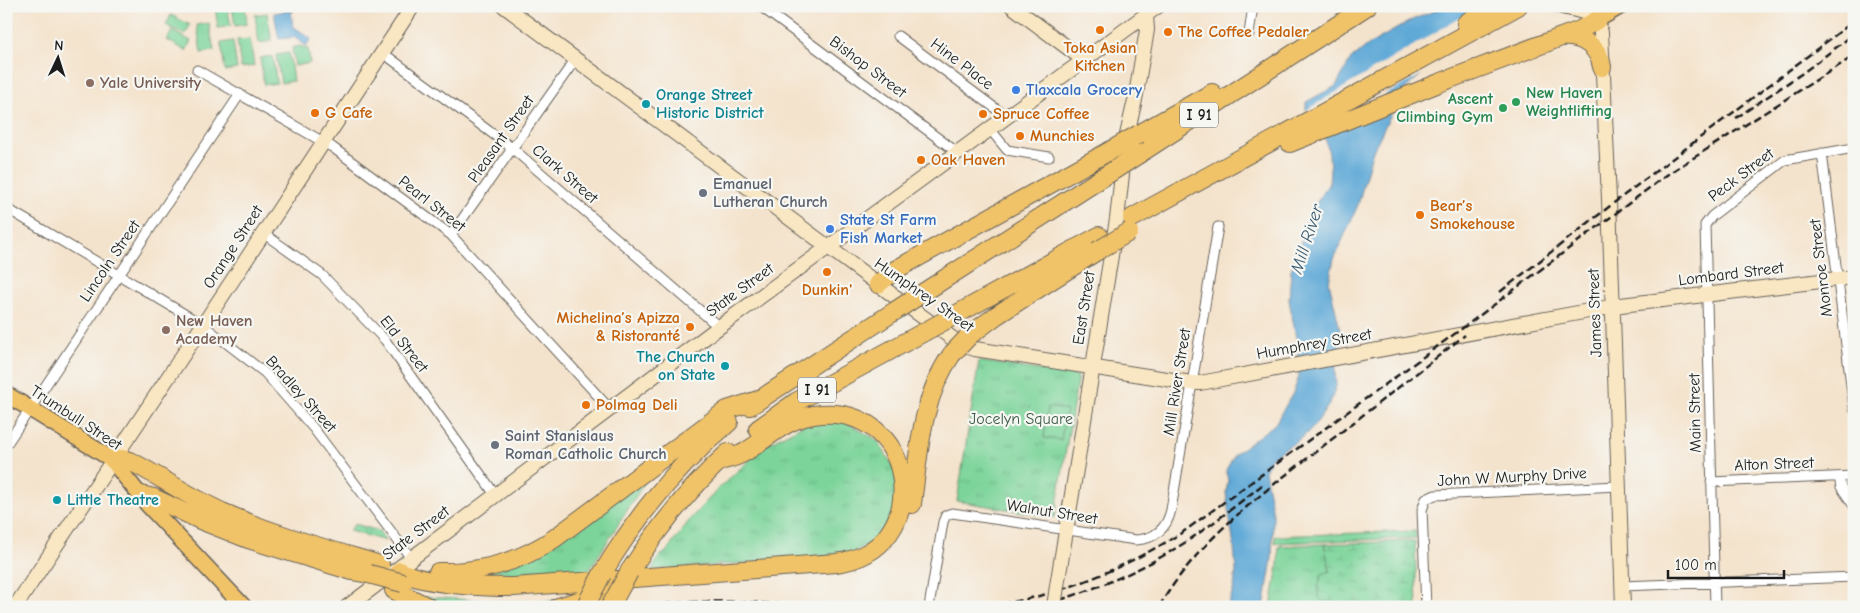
<svg xmlns="http://www.w3.org/2000/svg" width="1860" height="613" viewBox="0 0 1860 613" font-family="'Comic Neue',sans-serif">
<defs>
<pattern id="grass-tufts" width="24" height="20" patternUnits="userSpaceOnUse" patternTransform="scale(1.25)"><rect width="24" height="20" fill="#7bd49a"/><path d="M3 7l-1-3M5 7V3M7 7l1-3M15 17l-1-3M17 17v-4M19 17l1-3" fill="none" stroke="#6ab584"/></pattern>
<pattern id="wetland-marsh" width="20" height="14" patternUnits="userSpaceOnUse" patternTransform="scale(1.25)"><rect width="20" height="14" fill="#7bd49a"/><path d="M1 5h8M5 5V1M11 12h8M15 12V8" fill="none" stroke="#6ab584"/></pattern>
</defs>
<rect width="100%" height="100%" fill="#f6f6f2"/>
<filter id="ink" filterUnits="userSpaceOnUse"><feTurbulence type="fractalNoise" baseFrequency=".02" numOctaves="2"/><feDisplacementMap in="SourceGraphic" scale="10" xChannelSelector="R" yChannelSelector="G"/><feConvolveMatrix kernelMatrix="1 2 1 2 8 2 1 2 1" color-interpolation-filters="sRGB"/></filter>
<filter id="wash" filterUnits="userSpaceOnUse"><feTurbulence type="fractalNoise" baseFrequency=".0096" numOctaves="4" result="noise"/><feDisplacementMap in="SourceGraphic" scale="20" xChannelSelector="R" yChannelSelector="G"/><feGaussianBlur stdDeviation="1.12" result="paint"/><feColorMatrix in="noise" values="0 0 0 0 0 0 0 0 0 0 0 0 0 0 0 0 0 1.4 0 .05"/><feComposite in="paint" operator="in"/></filter>
<g filter="url(#wash)">
<rect width="100%" height="100%" fill="#f4e3cc"/>
<path fill="url(#grass-tufts)" stroke="#4c785b" d="M979 361 1078 376 1055 517 957 501Z
M824 420 844 421 877 440 896 471 895 511 875 540 849 555 651 570 660 556 667 551 691 518 720 487 767 444 803 425Z
M647 479 585 577 541 580 470 578Z
M355 524 379 531 386 541 349 531Z
M1416 531V538L1275 543V536Z
M1324 544 1330 571V607H1271L1278 566 1279 546Z
M425 597 509 602 556 601 544 607H437Z"/>
<path fill="url(#wetland-marsh)" stroke="#4c785b" d="M1415 541 1417 607H1330V603L1324 602 1318 596V587L1322 574 1330 571 1324 544Z"/>
<path fill="#7bd49a" stroke="#4c785b" d="M215 6H227L231 26 218 28Z
M232 6H245L247 24 235 26Z
M267 13 272 41 259 43 255 15Z
M171 15 190 25 185 35 166 25Z
M209 23 214 51 201 53 197 25Z
M172 31 191 41 186 51 167 40Z
M250 39 254 66 241 68 237 40Z
M233 41 237 69 225 71 221 43Z
M300 46 308 49 310 63 295 66 292 48Z
M289 53 293 81 281 83 276 55Z
M272 56 277 83 264 85 260 58Z
M1048 407 1066 410 1061 440 1044 438Z"/>
<path fill="#5fa9d7" stroke="#3e627a" d="M1446 6H1499L1406 88 1388 120 1372 153 1358 205 1334 259 1329 282 1342 338 1335 371 1336 386 1330 403 1313 428 1296 442 1279 452 1271 458 1265 471 1273 514 1272 559 1264 607H1228L1234 587 1236 571 1234 547 1226 493 1228 481 1226 470 1235 454 1275 424 1293 393 1299 377 1298 348 1289 300 1291 270 1301 245 1302 233 1308 217 1329 183 1330 170 1329 154 1326 141 1306 111V102L1336 86 1351 59 1368 45 1412 20Z
M293 10V12L291 13 293 26 311 39 306 46 295 37 279 39 274 13Z"/>
<path fill="#f4e3cc" d="M1479 6 1504 22 1494 33 1477 44 1385 95 1387 99 1320 137 1303 112Z"/>
</g>
<g filter="url(#ink)">
<g fill="none" stroke-linecap="round" stroke-linejoin="round">
<defs>
<path id="street" d="M760 6 958 153
M1249 34 1253 6
M898 36 1007 117
M383 53 512 148 719 327
M197 70 332 147 451 235 610 409
M990 129 1007 150 1049 157
M1822 153 1854 409
M6 208 203 325 265 373 314 429 411 558
M263 233 322 275 385 340 496 496
M451 235 575 60
M6 445 240 94
M1839 477 1841 487 1854 506
M1711 482 1854 476
M1622 586 1854 577
M929 607 943 522 946 515 952 513 1136 540C1155 539 1167 528 1171 510L1218 227
M1426 607 1422 510 1426 499 1435 495 1618 486
M1715 607 1705 225 1712 216 1785 160 1854 148"/>
<path id="secondary" d="M504 6 890 293 960 344 975 349 1192 383H1200L1621 305 1854 277
M1012 6 1076 54 1083 61
M1559 6C1576 11 1599 11 1601 33L1609 199 1623 607
M1057 586 1117 219 1126 139 1135 100 1147 30 1146 15
M15 607 207 319 413 6
M347 607 719 327 1158 6"/>
<path id="primary" d="M1597 20 1621 6
M6 394 113 460 118 468 148 505 244 607"/>
<path id="highway" d="M1466 23 1492 6
M1561 37C1582 35 1599 47 1602 67
M1139 134 1212 93
M1290 143 1439 83 1580 30 1597 20
M1139 154 1367 6
M1132 218 1518 6
M878 284 895 270 1108 152
M918 296 1108 174
M948 319 1099 236
M970 335 997 315 1097 251
M750 406 895 311
M758 429 796 402 924 332
M113 460 123 459 132 462C162 478 190 497 222 512 272 534 327 549 380 565
M141 495 154 498 200 520 248 539 352 571 369 574
M912 504C919 452 921 398 952 354
M400 571C425 585 485 587 513 587L836 563C935 550 918 407 821 414 786 417 772 436 745 452 737 457 728 459 720 461
M438 572C480 573 520 562 555 538L727 410 758 400
M629 572C658 528 689 488 728 453
M602 574C636 517 678 465 729 422
M394 590 428 607
M558 607 601 594"/>
</defs>
<use href="#street" stroke="#68625a" stroke-width="11"/>
<use href="#secondary" stroke="#68625a" stroke-width="16"/>
<use href="#primary" stroke="#68625a" stroke-width="18"/>
<use href="#highway" stroke="#68625a" stroke-width="20"/>
<use href="#street" stroke="#fff" stroke-width="9"/>
<use href="#secondary" stroke="#f9e7c3" stroke-width="14"/>
<use href="#primary" stroke="#f0c369" stroke-width="15"/>
<use href="#highway" stroke="#f0c369" stroke-width="18"/>
<path stroke="#1c1c1c" stroke-width="2.5" stroke-dasharray="8 4" stroke-linecap="butt" d="M1736 118 1804 72 1854 34
M1500 292 1619 199 1854 21
M642 607C702 597 763 603 823 607
M978 607C1052 600 1121 570 1183 532L1475 319 1668 174 1854 56
M1036 607C1090 592 1142 571 1189 540 1214 523 1238 504 1262 485
M1159 607C1197 541 1259 496 1318 450 1367 412 1416 374 1465 335"/>
<defs>
<path id="secondary-bridge" d="M1054 607 1057 586"/>
<path id="highway-bridge" d="M1108 152 1139 134
M1108 174 1139 154
M1097 251 1129 232
M895 311 918 296
M924 332 948 319
M952 354 970 335
M369 574 403 583
M585 607 602 574
M610 607 629 572"/>
</defs>
<use href="#secondary-bridge" stroke="#68625a" stroke-width="16" stroke-linecap="butt"/>
<use href="#highway-bridge" stroke="#68625a" stroke-width="20" stroke-linecap="butt"/>
<use href="#secondary-bridge" stroke="#f9e7c3" stroke-width="14"/>
<use href="#highway-bridge" stroke="#f0c369" stroke-width="18"/>
</g>
</g>
<g fill="#e8710a" stroke="#f6f6f2" stroke-width="2">
<circle cx="1100" cy="30" r="5"/>
<circle cx="1168" cy="32" r="5"/>
<circle cx="315" cy="113" r="5"/>
<circle cx="983" cy="114" r="5"/>
<circle cx="1020" cy="136" r="5"/>
<circle cx="921" cy="160" r="5"/>
<circle cx="1420" cy="215" r="5"/>
<circle cx="827" cy="272" r="5"/>
<circle cx="690" cy="327" r="5"/>
<circle cx="586" cy="405" r="5"/>
</g>
<g fill="#8d6e63" stroke="#f6f6f2" stroke-width="2">
<circle cx="90" cy="83" r="5"/>
<circle cx="166" cy="330" r="5"/>
</g>
<g fill="#3f7fe0" stroke="#f6f6f2" stroke-width="2">
<circle cx="1016" cy="90" r="5"/>
<circle cx="830" cy="229" r="5"/>
</g>
<g fill="#2e9e5b" stroke="#f6f6f2" stroke-width="2">
<circle cx="1516" cy="102" r="5"/>
<circle cx="1503" cy="108" r="5"/>
</g>
<g fill="#0f9aa8" stroke="#f6f6f2" stroke-width="2">
<circle cx="646" cy="104" r="5"/>
<circle cx="725" cy="366" r="5"/>
<circle cx="57" cy="500" r="5"/>
</g>
<g fill="#6b7280" stroke="#f6f6f2" stroke-width="2">
<circle cx="703" cy="193" r="5"/>
<circle cx="495" cy="445" r="5"/>
</g>
<g text-anchor="middle" dominant-baseline="central" stroke-width="4.5" stroke-linejoin="round" paint-order="stroke">
<g fill="#f6f6f2" stroke="#5d5d5c" stroke-width="1">
<rect x="1180" y="102.5" width="38" height="25" rx="4"/>
<rect x="798" y="377.5" width="38" height="25" rx="4"/>
</g>
<g font-size="15" font-weight="bold" fill="#1c1c1c">
<text x="1199" y="115">I 91</text>
<text x="817" y="390">I 91</text>
</g>
<g font-size="16" font-weight="bold" fill="#c56008" stroke="#f6f6f2" text-anchor="start">
<text x="1178" y="32">The Coffee Pedaler</text>
<text x="1100" y="48" text-anchor="middle">Toka Asian<tspan x="1100" dy="18">Kitchen</tspan></text>
<text x="325" y="113">G Cafe</text>
<text x="993" y="114">Spruce Coffee</text>
<text x="1030" y="136">Munchies</text>
<text x="931" y="160">Oak Haven</text>
<text x="1430" y="206">Bear’s<tspan x="1430" dy="18">Smokehouse</tspan></text>
<text x="827" y="290" text-anchor="middle">Dunkin'</text>
<text x="680" y="318" text-anchor="end">Michelina’s Apizza<tspan x="680" dy="18">&amp; Ristoranté</tspan></text>
<text x="596" y="405">Polmag Deli</text>
</g>
<g font-size="16" fill="#1c1c1c" stroke="#f6f6f2">
<text transform="translate(962 64) rotate(37)">Hine Place</text>
<text transform="translate(868 67) rotate(37)">Bishop Street</text>
<text transform="translate(501 139) rotate(-55)">Pleasant Street</text>
<text transform="translate(565 174) rotate(41)">Clark Street</text>
<text transform="translate(1741 175) rotate(-37)">Peck Street</text>
<text transform="translate(432 204) rotate(38)">Pearl Street</text>
<text transform="translate(233 247) rotate(-57)">Orange Street</text>
<text transform="translate(110 261) rotate(-56)">Lincoln Street</text>
<text transform="translate(1821 268) rotate(-97)">Monroe Street</text>
<text transform="translate(1731 274) rotate(-7)">Lombard Street</text>
<text transform="translate(740 290) rotate(-36)">State Street</text>
<text transform="translate(924 295) rotate(35)">Humphrey Street</text>
<text transform="translate(1084 308) rotate(-81)">East Street</text>
<text transform="translate(1595 313) rotate(-92)">James Street</text>
<text transform="translate(404 344) rotate(52)">Eld Street</text>
<text transform="translate(1314 344) rotate(-10)">Humphrey Street</text>
<text transform="translate(1177 382) rotate(-81)">Mill River Street</text>
<text transform="translate(301 394) rotate(48)">Bradley Street</text>
<text transform="translate(1695 413) rotate(-91)">Main Street</text>
<text transform="translate(76 418) rotate(33)">Trumbull Street</text>
<text transform="translate(1774 464) rotate(-2)">Alton Street</text>
<text transform="translate(1512 477) rotate(-3)">John W Murphy Drive</text>
<text transform="translate(1052 512) rotate(9)">Walnut Street</text>
<text transform="translate(416 533) rotate(-37)">State Street</text>
</g>
<g font-size="16" font-weight="bold" fill="#785e54" stroke="#f6f6f2" text-anchor="start">
<text x="100" y="83">Yale University</text>
<text x="176" y="321">New Haven<tspan x="176" dy="18">Academy</tspan></text>
</g>
<g font-size="16" font-weight="bold" fill="#366cbe" stroke="#f6f6f2" text-anchor="start">
<text x="1026" y="90">Tlaxcala Grocery</text>
<text x="840" y="220">State St Farm<tspan x="840" dy="18">Fish Market</tspan></text>
</g>
<g font-size="16" font-weight="bold" fill="#27864d" stroke="#f6f6f2" text-anchor="start">
<text x="1526" y="93">New Haven<tspan x="1526" dy="18">Weightlifting</tspan></text>
<text x="1493" y="99" text-anchor="end">Ascent<tspan x="1493" dy="18">Climbing Gym</tspan></text>
</g>
<g font-size="16" font-weight="bold" fill="#0d838f" stroke="#f6f6f2" text-anchor="start">
<text x="656" y="95">Orange Street<tspan x="656" dy="18">Historic District</tspan></text>
<text x="715" y="357" text-anchor="end">The Church<tspan x="715" dy="18">on State</tspan></text>
<text x="67" y="500">Little Theatre</text>
</g>
<g font-size="16" font-weight="bold" fill="#5b616d" stroke="#f6f6f2" text-anchor="start">
<text x="713" y="184">Emanuel<tspan x="713" dy="18">Lutheran Church</tspan></text>
<text x="505" y="436">Saint Stanislaus<tspan x="505" dy="18">Roman Catholic Church</tspan></text>
</g>
<g font-size="16" fill="#3d5c48" stroke="#f6f6f2">
<text x="1021" y="419">Jocelyn Square</text>
</g>
<g font-size="18" font-style="italic" fill="#3a5b70" stroke="#f6f6f2">
<text transform="translate(1307 239) rotate(-72)">Mill River</text>
</g>
</g>
<rect width="1860" height="613" fill="none" stroke="#f6f6f2" stroke-width="25"/>
<g transform="translate(58 58) rotate(4)" stroke="#f6f6f2" stroke-width="4" paint-order="stroke">
<path d="M0-4L9 19L0 12L-9 19Z" fill="#1c1c1c"/>
<text y="-8" font-size="14" font-weight="bold" text-anchor="middle" fill="#1c1c1c">N</text>
</g>
<path d="M1668 570v8h116v-8" fill="none" stroke="#1c1c1c" stroke-width="2.5"/>
<text x="1675" y="570" font-size="15" fill="#1c1c1c" stroke="#f6f6f2" stroke-width="4" paint-order="stroke">100 m</text>
</svg>
